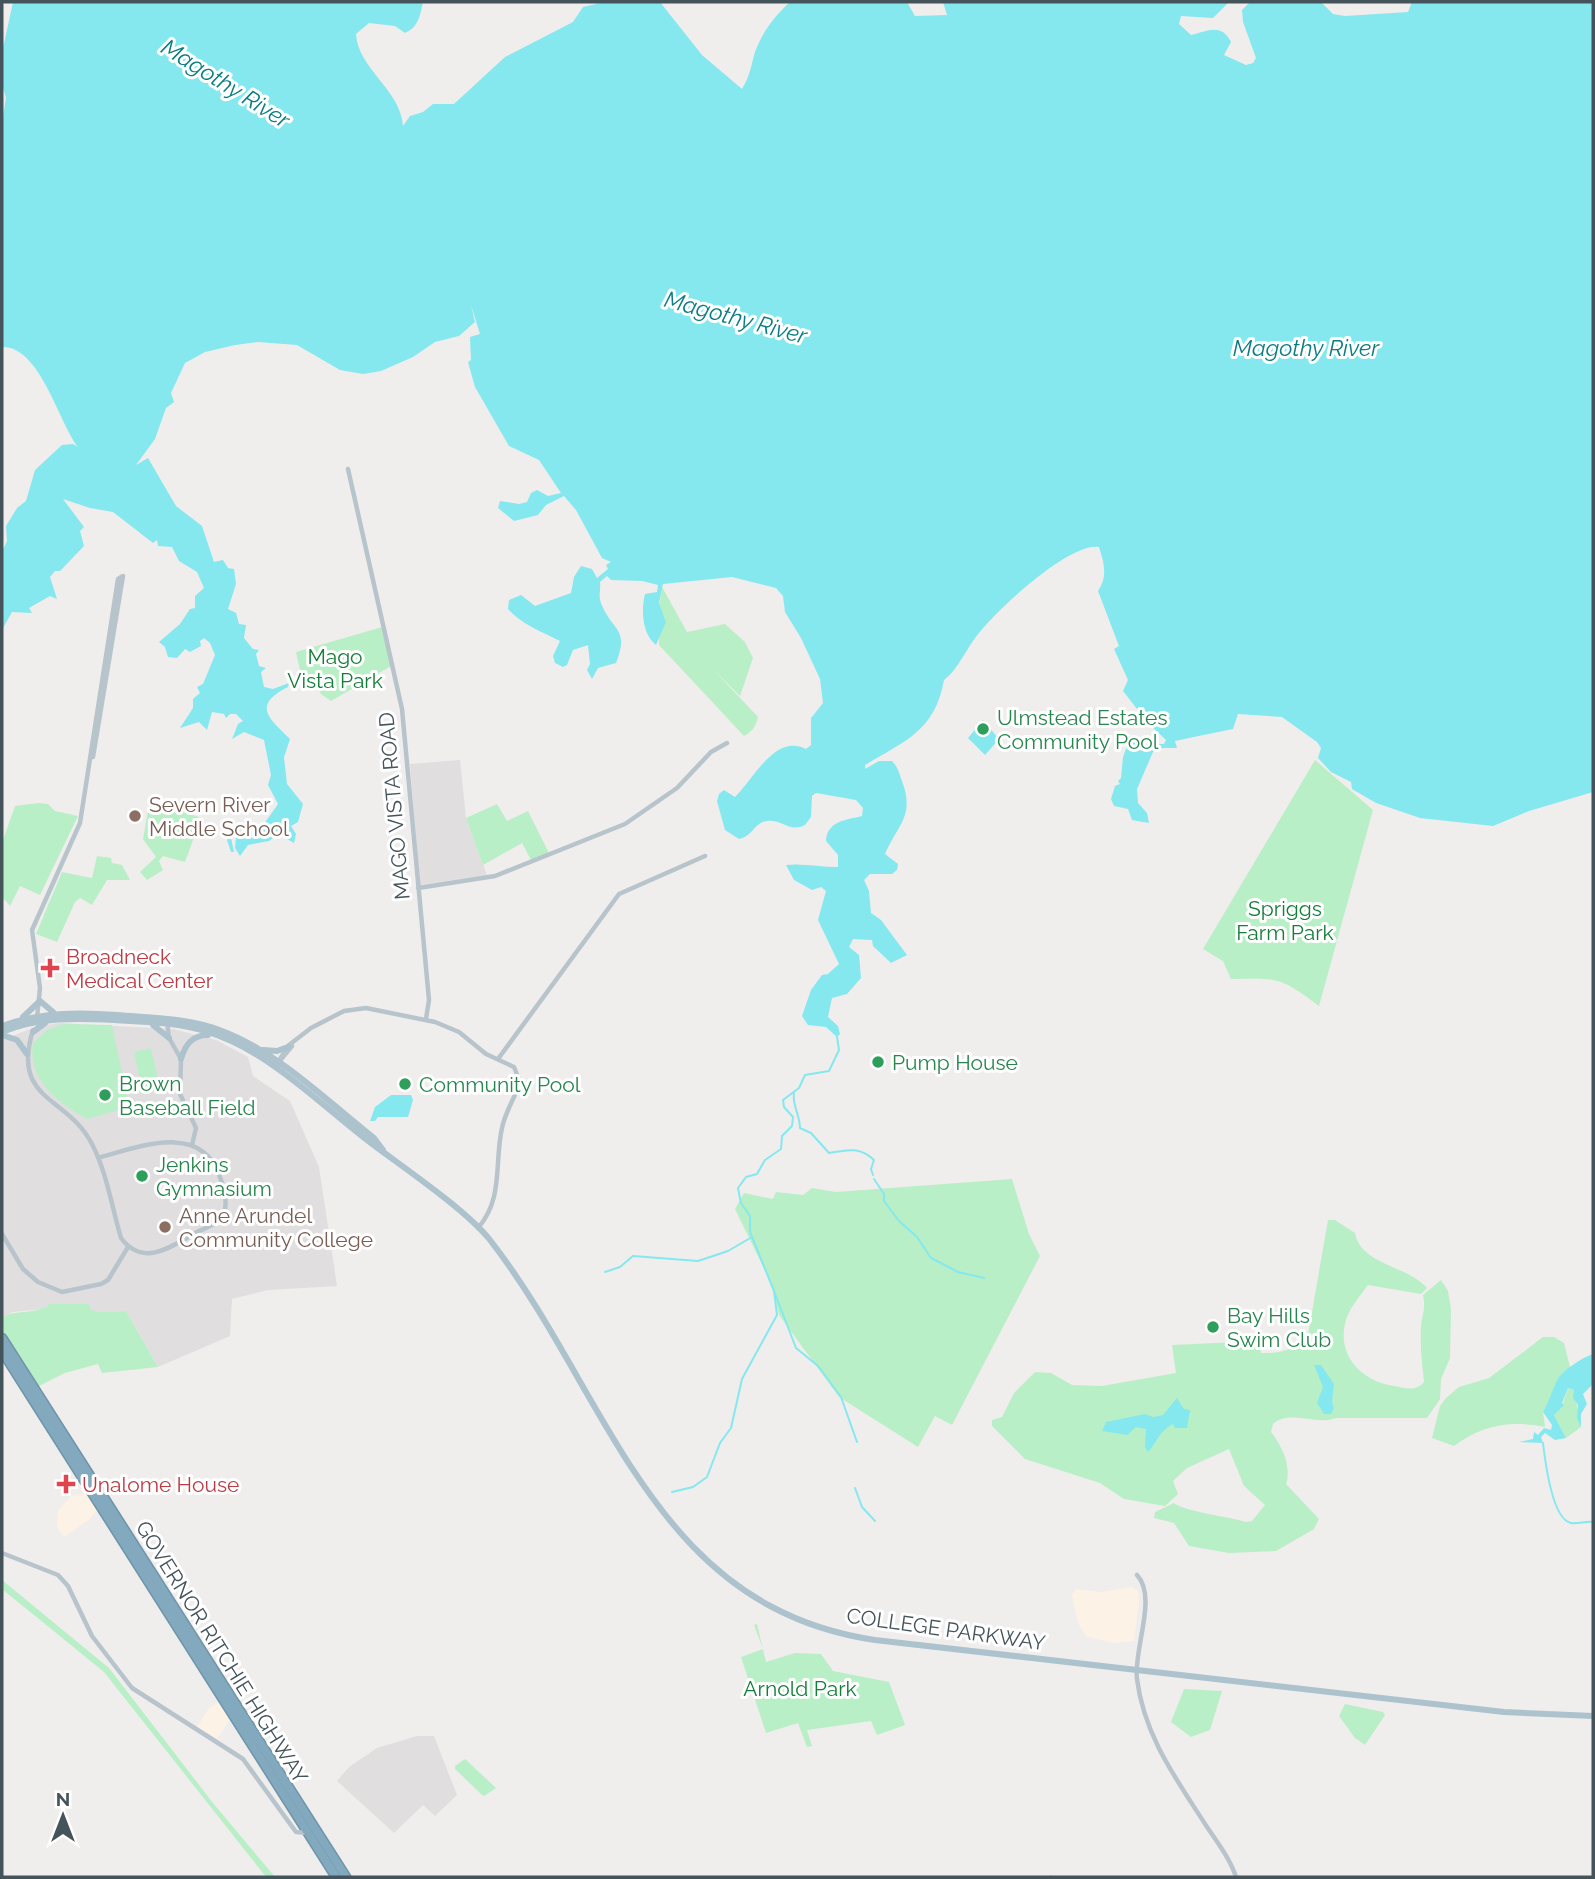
<svg xmlns="http://www.w3.org/2000/svg" width="1595" height="1879" viewBox="0 0 1595 1879" font-family="Raleway,sans-serif">
<rect width="100%" height="100%" fill="#f0eded"/>
<path fill="#fcf2e5" d="M88 1493 98 1509 89 1520 64 1537 57 1527 58 1511 71 1496Z
M1133 1587 1138 1591 1139 1600 1134 1641 1114 1643 1086 1636 1079 1625 1073 1602 1072 1594 1077 1589 1100 1592Z
M222 1701 232 1717 217 1739 197 1727 209 1708Z"/>
<path fill="#e1dee0" d="M460 760 466 818 487 875 420 885 410 764Z
M59 1023 173 1029 216 1040 248 1057 253 1076 290 1101 319 1167 337 1286 268 1290 232 1299 230 1336 158 1367 126 1311 98 1312 53 1304 44 1309 13 1312 2 1317V1040L35 1027Z
M417 1736H434L457 1795 435 1816 423 1805 394 1833 337 1781 349 1767 377 1748Z"/>
<path fill="#b9efc6" d="M662 587 687 632 725 624 745 642 753 658 740 696 712 668 758 717C756 726 752 732 744 736L659 645V633L665 618 659 608Z
M382 627 391 666 331 701 321 694 315 684 308 683 300 670 296 652Z
M1315 760 1373 810 1319 1006C1280 977 1279 978 1231 979L1223 961 1203 949Z
M150 799 201 818 185 862 163 856 159 861 163 870 147 880 140 872 156 857 143 839Z
M39 803 48 804 55 811 78 816 40 895 20 886 10 906 2 897V843L15 806Z
M497 804 507 821 528 811 549 853 531 860 522 843 483 865 466 818Z
M97 856 111 858 112 863 122 865 130 880H107L92 905 80 898 75 902 57 942 36 934 62 872 92 878Z
M63 1024 112 1025 129 1107 87 1119C58 1103 27 1080 33 1043L47 1030Z
M151 1048 159 1085 142 1089 134 1052Z
M1012 1179 1029 1234 1040 1256 952 1425 935 1416 918 1447 839 1397 779 1315 772 1285 735 1209 744 1193 773 1199 776 1192 803 1195 812 1188 836 1192Z
M1328 1220H1335L1355 1233C1361 1265 1407 1265 1427 1288L1421 1294 1368 1285C1361 1295 1351 1306 1347 1317 1334 1354 1361 1381 1394 1386 1406 1388 1415 1392 1424 1382 1422 1364 1420 1346 1421 1327 1422 1314 1426 1309 1423 1295L1441 1280 1448 1291 1451 1309 1450 1358 1441 1379 1440 1399 1427 1418H1336C1316 1426 1290 1409 1273 1424L1271 1432C1282 1446 1292 1467 1286 1484L1319 1519 1314 1529 1276 1551 1229 1553 1189 1546 1174 1523 1154 1518 1155 1512 1174 1503C1183 1511 1230 1517 1246 1522L1252 1521 1265 1505 1244 1486 1229 1449 1187 1468 1173 1481 1178 1494 1165 1506 1124 1499 1100 1483 1025 1459 992 1426V1420L1002 1417 1014 1393 1035 1372 1051 1373 1072 1385 1102 1386 1176 1373 1172 1345 1259 1341 1261 1353C1278 1354 1299 1349 1308 1335Z
M50 1304H89L90 1309 98 1312 126 1311 158 1367 102 1373 98 1364 65 1373 37 1387 2 1332V1317C17 1309 37 1315 50 1304Z
M1543 1337H1554L1564 1343 1571 1371 1543 1412 1545 1427C1511 1420 1482 1425 1454 1446L1432 1438 1440 1406 1446 1398 1459 1387 1489 1378Z
M1568 1388 1574 1390 1581 1427 1566 1438 1554 1415 1562 1406Z
M2 1580 109 1668 213 1803 275 1877H266L104 1672 2 1589Z
M757 1624 766 1662 795 1653 821 1654 833 1671 889 1682 905 1725 877 1735 871 1721 807 1730 812 1746 807 1747 798 1723 766 1733 741 1657 763 1649 754 1625Z
M1184 1689 1222 1691 1210 1730 1191 1737 1171 1722Z
M1345 1704 1383 1712 1385 1715 1365 1745 1355 1738 1339 1716Z
M465 1759 496 1788 484 1796 481 1794 455 1769V1766Z"/>
<path fill="#85e8ee" d="M13 2H423C420 15 419 27 405 33L395 26 369 23 356 34C358 69 401 90 403 126L410 116 423 112 433 104H454L505 57 573 22 583 7 605 2H660L702 55 742 89C750 76 751 66 755 52 763 31 774 17 790 2H907L915 16 947 15 943 2H1229L1213 18 1181 16 1179 24 1191 35C1206 32 1221 22 1231 42L1224 55 1246 65 1253 63 1256 58 1243 22 1242 10 1250 2H1321L1333 14 1345 16 1408 12 1412 2H1593V792L1529 811 1493 826 1420 818 1376 803 1352 789 1351 782 1331 772 1318 758 1321 748 1317 742 1282 717 1238 714 1233 729C1214 733 1193 737 1175 741L1177 748H1163L1153 752 1137 789 1138 803 1147 813 1149 823 1132 820 1128 809 1114 806 1111 799 1115 786 1120 784 1118 781 1121 778 1123 757 1129 741 1134 740V735L1141 745 1140 751 1147 744H1164L1166 740 1148 723 1123 691 1128 680 1114 649 1119 646 1098 591C1108 576 1104 563 1099 547 1070 542 999 608 979 633 967 647 958 670 944 680 935 731 905 741 865 765V769L879 761H892C898 767 899 773 902 781 915 816 898 824 885 854L898 864 897 870 892 874H870L864 880 869 891 871 913 881 920 907 955 891 963 873 946 872 940 853 939 849 947 859 955 861 978 847 994 832 998 828 1017 838 1026 840 1034 837 1037 826 1027 808 1025 802 1016 811 990 822 975 828 974 839 964 818 920 826 891 821 887 812 890 794 880 786 865C802 863 820 867 838 867V855L826 841C827 821 846 820 862 816L863 808 856 800 816 793 812 796 811 817 805 825C789 833 782 819 767 821 755 822 752 837 739 839L725 830 717 801 719 794 724 790 735 797C754 779 775 733 806 749L811 745V718L823 703 820 679 801 638 785 612 783 596 776 588 732 577 663 584 659 603 666 622 656 645C642 634 641 610 645 594L657 592 658 585 642 581 611 580 607 576 600 582C601 591 598 595 601 603 612 632 630 627 616 663L598 668 592 679 587 670 590 664 588 645 573 650 567 665 563 667 555 663 553 656 560 641C541 631 522 625 508 609L509 600 521 595 535 606 571 593 574 577 581 566 592 569 597 578 608 569 606 565 611 562 602 558 576 510 564 496 546 505 538 515 514 521 498 508 500 501 519 504 527 502 531 493 537 490 548 496 561 493 539 460 509 446 475 387 468 362 471 360 470 337 480 334 471 305 475 322 459 336 435 342 413 357 381 371 363 374 340 370 297 345 258 342 235 345 205 352 185 363 171 393 174 402 166 408 155 439 136 465 148 458 176 506 202 526 214 562 223 560 228 568 234 569 236 584 228 609 236 613 239 624 246 625 244 638 253 649 259 650 256 654 259 666 266 668 261 672 264 687 273 689 289 683 288 687C252 705 268 718 290 739L284 757 287 784 303 804 298 822 291 826 296 834 294 843 279 834 269 841 248 845 240 856 235 848 236 837 243 832 254 831 242 829 231 838 234 852H231L227 840 233 831 264 824 278 804 268 785 271 775 264 740 244 732 232 739 238 724 243 721 236 714H230L226 718 224 714 212 712 207 730 199 722 180 728 193 708V699L200 693 197 687 203 684 215 655 210 643 204 638 200 641 201 646 190 652 185 649 177 658 168 657 165 647 159 642 180 624 190 609 195 608V596L204 588 197 572 179 561 172 547 158 546 157 540 153 543 113 512 90 508 63 499 84 527 80 531 84 546 60 571H55L50 577 57 599 50 596 29 608 32 613 12 612 2 630V552L7 541 6 526 17 508 26 501 35 470 62 445 73 444 78 447C58 421 40 346 2 347V123L6 98 2 84V53Z
M983 720 999 739 985 755 968 738Z
M391 1095H411L413 1100 408 1117H378L375 1121H370L375 1107Z
M1593 1354V1384L1583 1394 1587 1404 1581 1414V1427L1577 1418 1578 1405 1573 1398 1574 1390 1568 1388 1562 1403 1564 1405 1554 1415 1566 1438 1555 1440 1545 1433 1541 1437 1543 1443 1519 1442 1533 1439 1534 1432 1538 1435 1544 1428 1551 1430 1552 1425 1543 1412C1549 1403 1555 1381 1560 1376 1568 1367 1582 1358 1593 1354Z
M1314 1365H1321L1334 1384 1332 1402 1334 1408 1331 1414H1324L1317 1403 1323 1387Z
M1177 1398 1184 1409 1190 1410 1187 1428H1175L1173 1424C1159 1431 1157 1443 1148 1452L1145 1447 1146 1429 1136 1427 1127 1435 1102 1431 1106 1422 1145 1414 1153 1417 1163 1415Z"/>
<g fill="none" stroke-linecap="round" stroke-linejoin="round">
<path stroke="#85e8ee" stroke-width="2" d="M794 1093C792 1105 800 1115 800 1128L811 1133 829 1153C847 1151 858 1145 874 1160L871 1169 873 1175
M874 1179 884 1194V1201L899 1221 917 1237 931 1258 958 1272 984 1278
M605 1272 620 1267 633 1256 698 1261 728 1251 752 1237
M774 1291 796 1348 818 1366 841 1397 857 1442
M1543 1443C1545 1460 1552 1519 1571 1523 1577 1524 1587 1521 1593 1522
M855 1488 862 1507 875 1521
M672 1492 693 1487 707 1477 720 1443 731 1428 742 1379 777 1315 774 1291 750 1232V1216L741 1203 738 1188 746 1177 757 1174 765 1160 781 1149 782 1136 792 1126 793 1117 784 1107 783 1100 799 1088 805 1075 829 1071 839 1050 837 1037
M1051 1876V1877
M1515 1877H1519"/>
<defs>
<path id="highway" d="M2 1338 346 1877
M2 1351 336 1877"/>
</defs>
<use href="#highway" stroke="#6e94a9" stroke-width="11"/>
<path stroke="#b8c4cb" stroke-width="4.5" d="M348 469 402 709 429 1000 426 1019
M93 757 123 576
M418 888 495 876 625 824 677 788 711 752 727 743
M37 1018 40 988 32 930 80 823 118 579 123 576
M167 1021 169 1038 181 1059 180 1094 196 1128 192 1145
M33 1030C11 1102 67 1095 92 1144 107 1173 112 1208 121 1238 144 1269 173 1245 197 1232 207 1227 218 1225 223 1214 229 1204 224 1188 220 1177 202 1121 138 1147 98 1158
M498 1059 619 894 705 856
M278 1062 289 1045 311 1028 344 1011 366 1008 435 1022 459 1032 486 1054 514 1067 520 1082C515 1098 505 1112 502 1128 494 1163 504 1198 478 1228
M278 1063 292 1046
M2 1234 23 1269 38 1282 62 1292 101 1284 108 1280 128 1247
M2 1553 58 1575 68 1586 92 1636 132 1688 243 1759 296 1832 308 1833
M1137 1575C1158 1597 1133 1650 1137 1679 1144 1736 1177 1780 1207 1827 1218 1843 1230 1859 1236 1877"/>
<path stroke="#acc2cd" stroke-width="6" d="M23 1017 40 1001 53 1012
M153 1025 169 1038
M2 1026C40 1012 78 1012 117 1015 152 1018 189 1018 222 1031 278 1052 327 1101 374 1138L383 1150
M2 1032C39 1017 76 1018 114 1020 145 1022 176 1022 205 1031 271 1051 321 1106 375 1146 407 1170 466 1210 490 1240 610 1394 651 1607 875 1640L1504 1712 1593 1716
M33 1032 45 1023
M2 1035 17 1040 27 1054
M263 1050 277 1051 288 1047
M181 1059C185 1045 192 1035 208 1035"/>
<use href="#highway" stroke="#83a9be" stroke-width="8"/>
</g>
<g fill="#2e9e5b" stroke="#fff" stroke-width="2.5">
<circle cx="983" cy="729" r="7"/>
<circle cx="878" cy="1062" r="7"/>
<circle cx="405" cy="1084" r="7"/>
<circle cx="105" cy="1095" r="7"/>
<circle cx="142" cy="1176" r="7"/>
<circle cx="1213" cy="1327" r="7"/>
</g>
<g fill="#8d6e63" stroke="#fff" stroke-width="2.5">
<circle cx="135" cy="816" r="7"/>
<circle cx="165" cy="1227" r="7"/>
</g>
<g fill="#e0444e" stroke="#fff" stroke-width="2.5">
<path d="M46.5 957.5h7v7h7v7h-7v7h-7v-7h-7v-7h7z"/>
<path d="M62.5 1473.5h7v7h7v7h-7v7h-7v-7h-7v-7h7z"/>
</g>
<g text-anchor="middle" dominant-baseline="central" stroke-width="6" stroke-linejoin="round" paint-order="stroke">
<g font-size="21" fill="#147e39" stroke="#fff">
<text x="335" y="656">Mago<tspan x="335" dy="24">Vista Park</tspan></text>
<text x="1285" y="908">Spriggs<tspan x="1285" dy="24">Farm Park</tspan></text>
<text x="800" y="1688">Arnold Park</text>
</g>
<g font-size="21" fill="#27864d" stroke="#fff" text-anchor="start">
<text x="997" y="717">Ulmstead Estates<tspan x="997" dy="24">Community Pool</tspan></text>
<text x="892" y="1062">Pump House</text>
<text x="119" y="1083">Brown<tspan x="119" dy="24">Baseball Field</tspan></text>
<text x="419" y="1084">Community Pool</text>
<text x="156" y="1164">Jenkins<tspan x="156" dy="24">Gymnasium</tspan></text>
<text x="1227" y="1315">Bay Hills<tspan x="1227" dy="24">Swim Club</tspan></text>
</g>
<g font-size="21" fill="#785e54" stroke="#fff" text-anchor="start">
<text x="149" y="804">Severn River<tspan x="149" dy="24">Middle School</tspan></text>
<text x="179" y="1215">Anne Arundel<tspan x="179" dy="24">Community College</tspan></text>
</g>
<g font-size="21" fill="#45545b" stroke="#fff">
<text transform="translate(394 806) rotate(-95)">MAGO VISTA ROAD</text>
<text transform="translate(946 1629) rotate(8)">COLLEGE PARKWAY</text>
<text transform="translate(222 1652) rotate(58)">GOVERNOR RITCHIE HIGHWAY</text>
</g>
<g font-size="21" fill="#be3a42" stroke="#fff" text-anchor="start">
<text x="66" y="956">Broadneck<tspan x="66" dy="24">Medical Center</tspan></text>
<text x="82" y="1484">Unalome House</text>
</g>
<g font-size="23" font-style="italic" fill="#0b7d84" stroke="#fff">
<text transform="translate(226 83) rotate(32)">Magothy River</text>
<text transform="translate(736 317) rotate(15)">Magothy River</text>
<text x="1306" y="347">Magothy River</text>
</g>
</g>
<rect width="1595" height="1879" fill="none" stroke="#45545b" stroke-width="7"/>
<g transform="translate(63 1816)" stroke="#ffffff" stroke-width="5" paint-order="stroke">
<path d="M0-5L12 26L0 18L-12 26Z" fill="#45545b"/>
<text y="-10" font-size="19" font-weight="bold" text-anchor="middle" fill="#45545b">N</text>
</g>
</svg>
